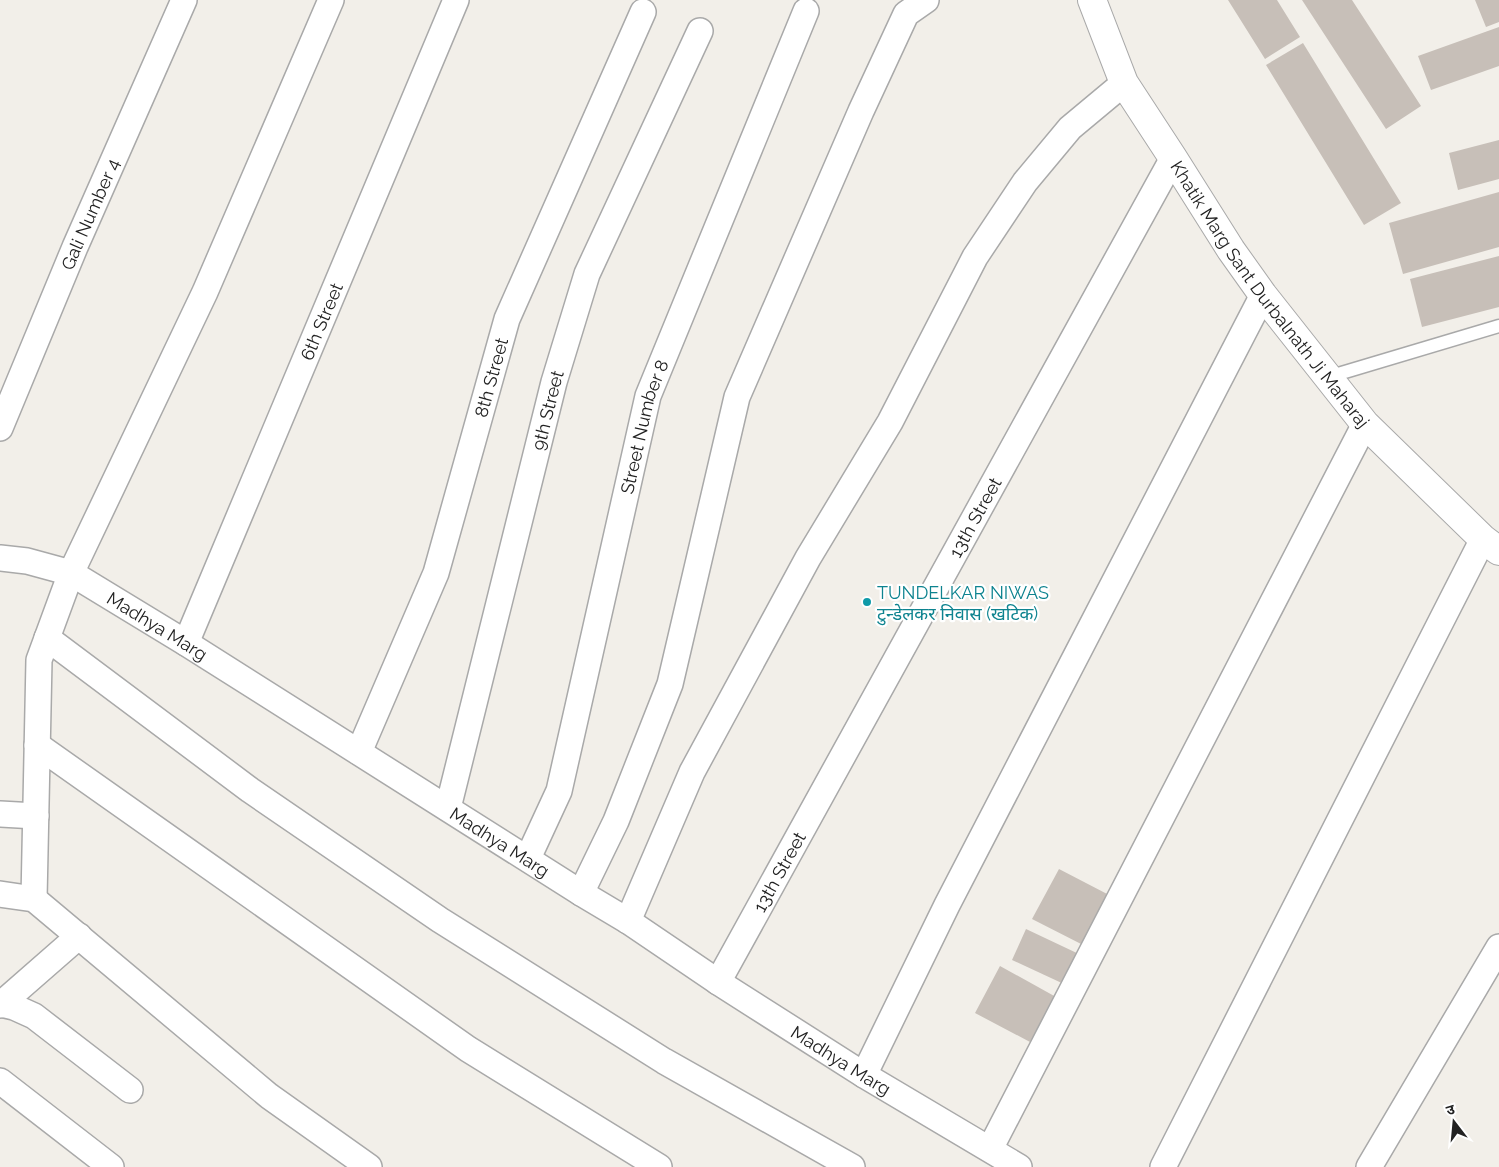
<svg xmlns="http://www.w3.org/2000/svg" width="1499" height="1167" viewBox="0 0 1499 1167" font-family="Raleway,'Noto Sans Devanagari',sans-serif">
<rect width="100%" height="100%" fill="#f2efe9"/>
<path fill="#c7bfb8" d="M1228 0H1277L1300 37 1265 59Z
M1302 0H1352L1421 106 1386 129Z
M1475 0H1499V22L1486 27Z
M1499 27V66L1431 90 1418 56Z
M1303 43 1401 203 1364 225 1266 65Z
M1499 140V179L1458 190 1449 153Z
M1499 192V247L1403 274 1389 223Z
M1499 256V307L1422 327 1410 279Z
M1059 869 1111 896 1085 946 1032 919Z
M1026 929 1081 955 1066 985 1012 960Z
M1000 966 1056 997 1030 1042 975 1013Z"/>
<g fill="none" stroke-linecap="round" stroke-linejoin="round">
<defs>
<path id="service" d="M1328 377 1499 326"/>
<g id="minor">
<path id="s1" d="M0 428 75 247 184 0"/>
<path id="s2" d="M0 558 27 561 71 573 186 643 581 893 628 921 718 982 864 1075 1019 1167"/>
<path d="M47 638 250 790 440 920 664 1061 852 1167"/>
<path id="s3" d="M186 643 456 0"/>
<path d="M37 745 468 1049 659 1167"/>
<path id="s4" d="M359 752 436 573 507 319 643 12"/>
<path id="s5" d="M448 808 554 382 587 274 700 31"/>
<path d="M0 814 36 816"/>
<path id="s6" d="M528 858 559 791 648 396 806 11"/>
<path d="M581 893 616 821 670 684 737 397 861 111 906 14 926 0"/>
<path d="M0 894 34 899 269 1096 369 1167"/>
<path d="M34 899 39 660 71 573 205 292 331 0"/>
<path d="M628 921 692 772 808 558 890 422 975 257 1025 182 1070 128 1124 83"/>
<path id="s7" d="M718 982 1173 158"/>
<path d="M1 1004 14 1007 34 1016 130 1090"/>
<path d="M0 1005 79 936"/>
<path d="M864 1075 947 905 1263 295"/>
<path d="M0 1081 111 1167"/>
<path d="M990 1149 1365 424"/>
<path d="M1163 1167 1483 539"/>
<path d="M1369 1167 1499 947"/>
</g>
<g id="tertiary">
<path id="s8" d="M1092 0 1124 83 1173 158 1231 250 1263 295 1365 424 1483 539 1499 551"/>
</g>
</defs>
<use href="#service" stroke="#a9a9a9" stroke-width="15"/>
<use href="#minor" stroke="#a9a9a9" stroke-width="28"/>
<use href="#tertiary" stroke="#a9a9a9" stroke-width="30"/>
<use href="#service" stroke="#fff" stroke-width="12"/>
<use href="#minor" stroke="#fff" stroke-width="25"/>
<use href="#tertiary" stroke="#fff" stroke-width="28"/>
</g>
<circle fill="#0f9aa8" stroke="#fff" stroke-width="2" cx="867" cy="602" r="5"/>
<g text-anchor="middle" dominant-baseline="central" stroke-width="4.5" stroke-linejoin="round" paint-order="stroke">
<g font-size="18" fill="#222" stroke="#fff">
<text stroke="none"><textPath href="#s1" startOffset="232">Gali Number 4</textPath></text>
<text stroke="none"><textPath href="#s8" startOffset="346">Khatik Marg Sant Durbalnath Ji Maharaj</textPath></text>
<text stroke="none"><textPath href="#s3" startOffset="349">6th Street</textPath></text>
<text stroke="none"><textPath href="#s4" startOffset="398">8th Street</textPath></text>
<text stroke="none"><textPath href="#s5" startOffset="410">9th Street</textPath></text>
<text stroke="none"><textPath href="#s6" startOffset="448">Street Number 8</textPath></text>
<text stroke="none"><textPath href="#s7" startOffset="531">13th Street</textPath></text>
<text stroke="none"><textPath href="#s2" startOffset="174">Madhya Marg</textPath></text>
<text stroke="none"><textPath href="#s2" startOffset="579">Madhya Marg</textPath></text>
<text stroke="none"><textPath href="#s7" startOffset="126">13th Street</textPath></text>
<text stroke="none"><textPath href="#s2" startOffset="984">Madhya Marg</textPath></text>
</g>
<g font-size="18" fill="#0d838f" stroke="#fff" text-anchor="start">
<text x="877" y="592">TUNDELKAR NIWAS<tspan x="877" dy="21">टुन्डेलकर निवास (खटिक)</tspan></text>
</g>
</g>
<g transform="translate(1454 1122) rotate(344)" stroke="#ffffff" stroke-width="4" paint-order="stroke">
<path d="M0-4L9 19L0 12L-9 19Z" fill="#222222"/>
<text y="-8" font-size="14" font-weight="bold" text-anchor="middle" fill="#222222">उ</text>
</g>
</svg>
